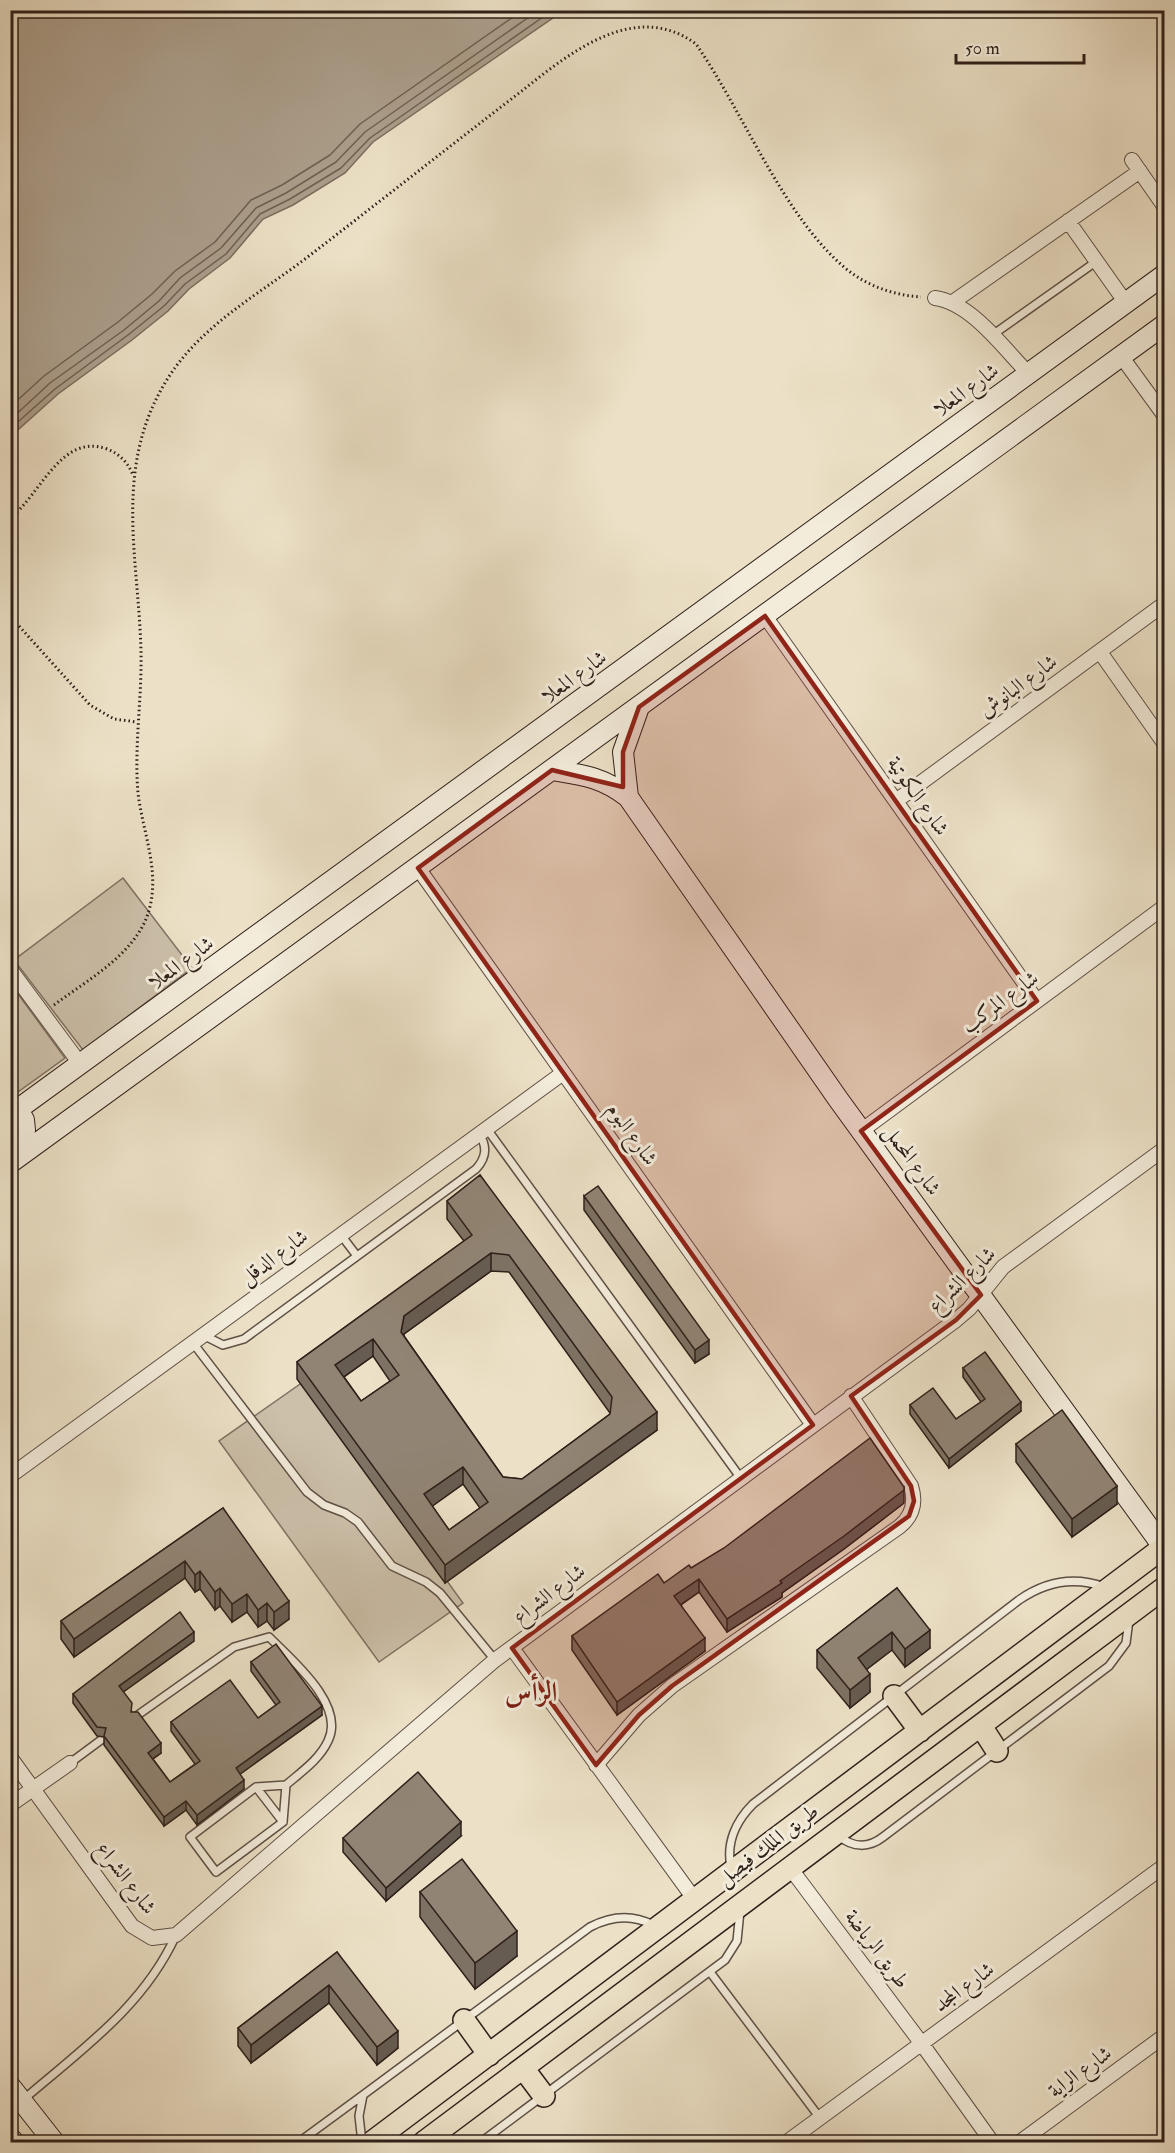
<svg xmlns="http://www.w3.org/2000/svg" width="1175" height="2153" viewBox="0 0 1175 2153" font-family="'IM FELL Double Pica',Amiri,serif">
<rect width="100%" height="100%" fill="#ece1c7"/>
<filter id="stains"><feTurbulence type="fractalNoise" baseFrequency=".00333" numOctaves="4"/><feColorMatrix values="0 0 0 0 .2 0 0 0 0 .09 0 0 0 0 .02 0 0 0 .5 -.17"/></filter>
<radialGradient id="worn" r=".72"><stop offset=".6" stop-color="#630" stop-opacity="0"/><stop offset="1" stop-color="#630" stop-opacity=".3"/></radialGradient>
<path fill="#ccc0aa" stroke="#7e7062" stroke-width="1.5" d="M123 878 192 968 83 1050 14 960Z
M10 983 65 1058 11 1097H10Z
M303 1382 463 1603 379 1662 219 1441Z"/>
<path fill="#ac9f8c" stroke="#7a6c5e" stroke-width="1.5" d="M11 10H563V11L373 142 345 173 293 205 263 219 230 258 189 289 168 311 132 340 58 394 11 436Z"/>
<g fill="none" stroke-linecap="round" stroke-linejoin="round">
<path stroke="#6e6053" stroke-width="1.5" d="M10 407 44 376 118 322 152 294 175 271 215 242 251 200 282 185 330 155 360 124 523 10
M10 420 50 383 124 330 159 301 180 278 221 248 256 208 286 193 336 162 365 132 539 10
M10 429 55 389 128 335 164 306 185 284 226 254 260 214 290 199 341 168 370 138 553 10"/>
<defs>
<path id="lane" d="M991 336 1097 261
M487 1129 740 1477
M341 1235 357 1256
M203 1335 223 1345 244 1339 476 1169C486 1158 488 1147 479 1134
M193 1343 307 1492 324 1505 345 1513 358 1522 392 1566 426 1582 440 1593 495 1660
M135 1717 234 1647 269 1637C292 1660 346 1705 328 1741 319 1760 301 1772 286 1785
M70 1763 101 1740
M286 1785 283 1822 216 1872 190 1837 256 1787Z
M256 1787 283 1822
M839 1836C853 1848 869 1848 883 1837L1109 1666 1126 1643 1129 1620
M731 1867C726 1843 736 1821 753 1804L1019 1600C1045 1582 1074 1576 1104 1587
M710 1972 820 2118
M24 2099C81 2050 144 2006 176 1935
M303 2139 363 2095
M362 2142 359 2116 363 2095 590 1927C611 1916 632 1914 653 1925
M481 2142 725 1960 737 1941 740 1911"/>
<path id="street" d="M1132 160 1164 206
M1068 221 1126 303
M935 298C972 303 1004 349 1029 374
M953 302 1140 171
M1121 356 1164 415
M765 616 1037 1001
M1100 652 1164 743
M896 801 1164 604
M418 868 813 1425
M10 969 81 1065
M861 1131 1164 907
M10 1476 563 1073
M512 1648 695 1900
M10 1757 132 1926 152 1938 176 1935 495 1660 956 1320 969 1309 1003 1267 1164 1149
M596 1765 639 1715 672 1686 899 1527C913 1516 916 1502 911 1486L851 1396
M10 1805 70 1763
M791 1869 922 2044 992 2142
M787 2142 1164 1866
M1020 2142 1164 2036"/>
<path id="secondary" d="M552 770C583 775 602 777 628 797L838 1099 1164 1548
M628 797 623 752 639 707
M10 1115 1164 275
M10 1144 25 1130 24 1120 18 1110
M10 1163 1164 325
M10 2086 54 2142
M10 2138 14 2142"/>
<path id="primary" d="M894 1696 920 1731
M981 1726 997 1751
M464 2020 489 2055
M523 2068 544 2096
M372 2142 1164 1547
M424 2142 1164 1588"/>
</defs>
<use href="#lane" stroke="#5e5045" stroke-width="10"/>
<use href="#street" stroke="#5e5045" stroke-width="16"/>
<use href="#secondary" stroke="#2f201a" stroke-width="22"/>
<use href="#primary" stroke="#2f201a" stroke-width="24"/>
<path stroke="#2f201a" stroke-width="3" stroke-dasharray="1.5 3" stroke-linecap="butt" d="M10 518C40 496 61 432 107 449 120 454 128 463 133 475
M10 616 90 705 114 719 137 722
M54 1005C86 981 130 957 146 919 163 877 143 835 138 793 134 746 142 699 141 652 139 562 114 473 162 388 195 329 252 299 305 259 378 203 450 146 523 90 572 51 636 0 696 44 744 113 782 214 845 268 867 286 893 295 921 297"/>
<use href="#lane" stroke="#f3ecdb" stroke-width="7"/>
<use href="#street" stroke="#f3ecdb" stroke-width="14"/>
<use href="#secondary" stroke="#f3ecdb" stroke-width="20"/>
<use href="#primary" stroke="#ece1c7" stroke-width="21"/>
</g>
<path fill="#7d7264" stroke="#2f201a" stroke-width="1.5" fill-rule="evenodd" d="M480 1175 657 1430 445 1583 297 1379V1362L464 1241 447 1219V1201ZM491 1271 509 1272 610 1413V1414L522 1479 503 1477 404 1336V1334ZM373 1356 390 1381 361 1401 344 1377ZM463 1484 480 1508 449 1530 432 1506Z
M584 1196 709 1354 695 1363 584 1210Z
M963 1368 1021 1411 949 1468 910 1414V1405L956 1419 981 1402 963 1377Z
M1016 1444 1117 1504 1072 1537 1016 1462Z
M904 1503 844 1549 782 1593V1597L727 1632 699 1592 681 1605 705 1651 617 1715 572 1650V1636L664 1583 691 1568Z
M223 1508 289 1619 274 1630 267 1621 258 1627 247 1612 232 1622 220 1606 215 1610 200 1589 195 1592 185 1578 74 1657 61 1639V1621Z
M897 1588 930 1648 905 1667 892 1650 867 1669 870 1692 850 1708 817 1668V1650Z
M194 1641 123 1692 132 1712 161 1753 153 1759 170 1782 195 1764 171 1731V1722L258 1718 276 1705 251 1671V1662L322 1715 240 1774 244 1789 197 1825 186 1810 164 1826 104 1745V1737L97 1736 73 1703V1694Z
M461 1836 386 1901 343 1852V1838Z
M420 1892 517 1956 475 1989 420 1917Z
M337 1952 398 2048 377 2065 329 2003 251 2063 238 2046V2028Z"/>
<path fill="#665c51" stroke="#2f201a" stroke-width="1.5" d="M491 1253V1271L404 1334 401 1350V1332L404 1316Z
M373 1339V1356L335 1383V1365Z
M709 1340V1354L695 1363V1350Z
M1021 1402V1411L949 1468V1459Z
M657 1412V1430L445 1583V1565Z
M463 1467V1484L424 1512V1494Z
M1117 1486V1504L1072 1537V1519Z
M904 1487V1503L844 1549 782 1593V1597L727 1632V1619L780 1581Z
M185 1561V1578L74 1657V1639Z
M200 1571V1589L195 1592V1575Z
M699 1579V1592L674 1609V1596Z
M220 1588V1606L215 1610V1592Z
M247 1594V1612L232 1622V1604Z
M289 1601V1619L274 1630V1612Z
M267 1603V1621L258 1627V1610Z
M930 1630V1648L905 1667V1649Z
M194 1632V1641L119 1695V1686Z
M892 1632V1650L858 1676V1658Z
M705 1638V1651L617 1715V1702Z
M870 1674V1692L850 1708V1690Z
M322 1706V1715L236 1777V1768Z
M161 1743V1753L148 1762V1753Z
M244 1780V1789L197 1825V1815Z
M186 1801V1810L164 1826V1817Z
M461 1822V1836L386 1901V1888Z
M517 1931V1956L475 1989V1963Z
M329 1985V2003L251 2063V2045Z
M398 2031V2048L377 2065V2047Z"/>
<path fill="#918474" stroke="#2f201a" stroke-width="1.5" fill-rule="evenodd" d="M480 1175 657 1412 445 1565 297 1362 472 1235 447 1201ZM491 1253 509 1255 612 1397 610 1414 522 1479 503 1477 401 1332 404 1316ZM373 1339 399 1375 361 1401 335 1365ZM463 1467 488 1502 449 1530 424 1494Z
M598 1186 709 1340 695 1350 584 1196Z
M985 1352 1021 1402 949 1459 910 1405 933 1388 956 1419 985 1399 963 1368Z
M1062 1410 1117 1486 1072 1519 1016 1444Z
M870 1438 904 1487V1490L844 1536 780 1581 782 1583 727 1619 699 1579 674 1596 705 1638 617 1702 572 1636 658 1574 664 1583 689 1565 691 1568 724 1548Z
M223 1508 289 1601 274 1612 267 1603 258 1610 247 1594 232 1604 220 1588 215 1592 200 1571 195 1575 185 1561 74 1639 61 1621Z
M897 1588 930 1630 905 1649 892 1632 858 1658 870 1674 850 1690 817 1650Z
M180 1612 194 1632 119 1686 132 1703 131 1712H138L161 1743 148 1753 170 1782 200 1761 171 1722 230 1680 258 1718 280 1702 251 1662 276 1644 322 1706 236 1768 244 1780 197 1815 186 1801 164 1817 104 1736 106 1728 97 1727 73 1694Z
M418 1772 461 1822 386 1888 343 1838Z
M462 1859 517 1931 475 1963 420 1892Z
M337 1952 398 2031 377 2047 329 1985 251 2045 238 2028Z"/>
<path fill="#8f2418" fill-opacity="0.2" stroke="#8f2418" stroke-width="4.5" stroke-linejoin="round" d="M765 616 1037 1001 861 1131 981 1295 956 1320 851 1396 911 1486 914 1501 909 1516 672 1686 639 1715 596 1765 512 1648 813 1425 418 868 552 770 623 787V752L639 707Z"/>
<g text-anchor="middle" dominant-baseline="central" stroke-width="6" stroke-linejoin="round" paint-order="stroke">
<g font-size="21" fill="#2f201a" stroke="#f3ecdb">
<text transform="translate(966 390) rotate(-36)">شارع المعلا</text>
<text transform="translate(574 677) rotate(-36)">شارع المعلا</text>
<text transform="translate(1018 686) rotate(-36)">شارع البانوش</text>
<text transform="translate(918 796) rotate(55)">شارع الكوتية</text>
<text transform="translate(181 963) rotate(-36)">شارع المعلا</text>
<text transform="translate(1000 1002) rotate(-36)">شارع المركب</text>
<text transform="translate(632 1134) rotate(55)">شارع البوم</text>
<text transform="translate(912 1160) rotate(54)">شارع المحمل</text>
<text transform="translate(274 1257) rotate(-36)">شارع الدقل</text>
<text transform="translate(962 1280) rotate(-44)">شارع الشراع</text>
<text transform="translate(549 1594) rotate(-37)">شارع الشراع</text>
<text transform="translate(768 1845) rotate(-37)">طريق الملك فيصل</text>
<text transform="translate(126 1878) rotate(53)">شارع الشراع</text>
<text transform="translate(877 1949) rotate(53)">طريق الرياضة</text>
<text transform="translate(964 1987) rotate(-36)">شارع المجد</text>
<text transform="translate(1080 2072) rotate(-36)">شارع الراية</text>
</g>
<g font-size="27" font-weight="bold" fill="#7a1f14" stroke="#f3ecdb">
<text x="531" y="1692">الرأس</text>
</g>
</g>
<rect width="1175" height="2153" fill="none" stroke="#ece1c7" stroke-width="36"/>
<rect x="12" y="12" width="1151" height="2129" fill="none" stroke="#2f201a" stroke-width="3"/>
<rect x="18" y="18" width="1139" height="2117" fill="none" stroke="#2f201a" stroke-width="1.5"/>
<path d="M956 54v9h128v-9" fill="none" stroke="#2f201a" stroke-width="3"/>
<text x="965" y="54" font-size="18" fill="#2f201a" stroke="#f3ecdb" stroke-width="4.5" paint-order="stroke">50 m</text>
<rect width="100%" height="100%" filter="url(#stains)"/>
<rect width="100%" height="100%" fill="url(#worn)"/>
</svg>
